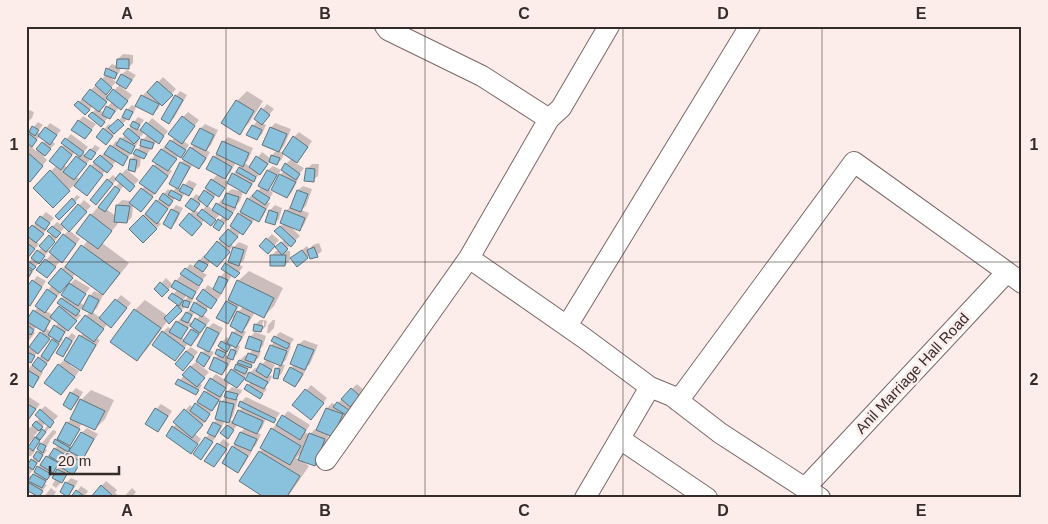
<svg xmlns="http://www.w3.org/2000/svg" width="1048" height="524" viewBox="0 0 1048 524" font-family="Helvetica,sans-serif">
<rect width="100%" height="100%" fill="#fdedea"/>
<path fill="#0003" fill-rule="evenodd" d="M123 54 133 55V63L128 68 121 67 119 73 115 78 109 76 116 82 106 93 109 96 120 84 118 82 122 74 127 70 136 75 131 82 126 87 121 84 120 86 132 95 125 104 119 107 115 113 110 118 109 117 101 125 89 116 96 109 93 106 85 114 76 105 105 76 107 69 112 64 117 66 118 59ZM109 99 112 102 107 107 104 113 100 110Z
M163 77 176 89 162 104 161 103 158 109 153 113 137 105 133 114 116 130 117 131 106 144 104 129 109 124 112 127 125 114 127 110 132 105 136 107 142 96 147 91 149 92Z
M180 91 187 95 174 118 169 122 176 96Z
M247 91 263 101 249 123 239 133 237 101Z
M267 104 274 109 262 123 266 125 262 134 257 139 253 126 258 120 256 118Z
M29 110 34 112 32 118 27 123 26 113Z
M188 112 199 120 183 141 189 145 185 151 181 156 179 155 169 169 172 171 146 205H133L132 217 127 222 120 221 102 243 129 263 113 283 102 294 76 273 46 311 53 315 62 305V298L64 296 70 284 75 279 90 288 79 302 85 306 90 296 94 291 103 295 97 308 92 312 101 318 121 295 131 303 116 321 108 323 96 338 100 340 85 364 81 369 71 363 70 365 79 371 66 389 59 365 64 360 65 361 80 336 84 333 86 316 90 312 82 308 78 313 81 315 61 337 63 339 50 358 51 359 41 370 43 372 38 381 33 386 27 370 45 352 55 338 52 336 30 361 26 353 44 330 37 326 33 331 35 333 26 344H28L26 346V322L38 307 48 290 52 285 62 269 67 264 68 265 88 240 91 215 120 182 117 179 101 199 108 180 113 175 117 179 126 169 139 180 134 185H124L106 209 116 216 117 205 122 200 132 201 145 186 154 166 157 162 154 160 162 149 167 144 168 145 175 137 183 117ZM53 318 59 322 51 332 46 328Z
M83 116 96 124 89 133 79 121Z
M138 117 144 120 138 128 141 131 152 118 168 131 159 142 157 141 144 158 141 157 140 166 135 171 131 159 136 154 137 150 141 146 143 140 148 134 145 132 137 140 139 141 127 159 123 164 117 160 111 167 105 171 86 194 74 185 53 206 34 188 57 165 62 147 64 144 63 143 71 134 88 147 83 153 86 155 95 145 100 148 76 176 80 180 91 166 106 151 107 152 116 141 119 143 134 122ZM75 152 79 155 68 169 64 165Z
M38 122 43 125 37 132 41 134 50 123 61 130 52 141 55 144 43 156 47 160 35 175 26 177V149L31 144 26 136ZM40 136 46 140 36 151 31 146Z
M275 123 291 129 284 146 279 151 283 153 294 137 299 132 312 141 301 157 295 163 304 168 298 176 299 177 292 192 287 197 278 177 284 171 286 164 292 158 284 153 282 159 277 164 270 161 265 169 255 179 251 187 246 192 229 183 224 190 219 195 217 194 207 205 213 210 222 199 225 201 227 193 232 189 243 192 240 201 235 207 237 208 219 230 215 227 223 216 220 214 211 224 205 219 197 229 190 214 193 210 187 205 196 194 201 197 208 188 212 180 218 174 214 157 217 154 223 142 228 137 253 148 248 160 245 163 250 167 262 152 271 159 272 155 277 150 271 128ZM236 162 243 165 233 174 228 182 223 179 230 173ZM202 201 207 205 200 213 195 210Z
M205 124 218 130 211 145 206 150 210 152 204 163 199 168 193 164 182 182 178 187 182 189 189 180 197 184 193 190 188 195 185 193 180 200 175 198 171 203 172 204 158 221 161 224 143 242 131 229 168 189 172 192 177 187 181 163 185 159 191 148 195 144 201 128Z
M312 164H319L318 176 313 180 307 169Z
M273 166 281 170 272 184 268 189 273 193 267 202 270 203 263 216 258 221 255 219 243 233 241 232 231 244 233 246 222 261H211L202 272 207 275 197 285 200 287 193 296 194 297 192 302 188 306H186L169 322 168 320 147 349 137 359 135 310 145 300 168 316 179 304 170 298 178 289 172 286 162 295 156 289 166 278 173 285 190 264 195 267 200 260 204 255 206 257 232 226H231L242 211 248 199 253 194 255 195 262 186 260 185 268 170ZM187 295 189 296 185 300 184 303 182 301Z
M303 186 312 189 306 206 301 210 309 213 304 225 299 230 290 226 300 236 284 251H290V260L285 265 271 256 276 251H280L277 247 285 239 276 231 284 223 286 211 291 206 298 190Z
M77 195 80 197 59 219 57 216Z
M84 200 91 206 69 230 80 239 67 256 61 260 51 272 38 270 52 253 64 235 69 230 65 227 58 235 59 236 47 249 49 251 37 265 29 278 26 281 27 264 42 247 39 244 26 259V241L30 237 26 234 46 212 54 218 46 227 48 228 36 242 41 245 52 234 49 231 53 226 57 222 62 225Z
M176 205 183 208 176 222 171 227 172 210Z
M275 205 282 208 279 219 274 224 270 210Z
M272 234 279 240 268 253 260 246Z
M239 242 248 246 244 260 239 264 243 267 235 277 232 275 225 287 219 293 221 295 215 303 211 307 209 306 203 315 210 320 196 340 191 344 188 343 180 355 163 332 168 327 172 330 177 322 182 317 184 318 187 312 192 308 204 290 208 285 214 289 220 277 226 271 223 268 230 260 234 247ZM195 312 200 315 193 324 189 321ZM191 325 194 327 185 340 181 337Z
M319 243 322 251 317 255H310L297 265V254L307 246 309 249 313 245Z
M249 271 283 288 274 306 264 316 255 312 247 326 243 330 246 332 241 341 237 345 240 346 237 354 232 359 227 369 222 374 215 358 219 355 218 350 221 347 222 342 227 337 230 339 233 333 237 329V313L228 323 227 301 230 298 238 281ZM240 304 244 306 234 316V315ZM233 345 236 346 232 350 229 357 225 355Z
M37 276 46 281 34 299 26 308V290Z
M260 320H264L261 327H264V320L267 321 266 326 261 331 255 325Z
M273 320H275L274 328 269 333H267L268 325Z
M213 323 223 328 214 345 209 350 214 352 209 360 204 365 198 362 197 363 209 372 199 383 202 385 196 394 177 384 191 366 196 362H197L202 353 206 349 208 328Z
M255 332 266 336 263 346 258 350 261 351 259 357 246 371 250 373 255 368 258 369 267 359 266 358 271 345 275 342V337L280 332 294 339 289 346H291L286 360 282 364 285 365 282 373 277 378 276 369 281 364 271 360 270 362 275 365 268 375 272 376 269 383 264 387 267 389 260 397 246 389 251 381 250 374 248 373 237 387 230 382 222 394 223 395 217 405 206 418 207 419 195 434 201 439 196 447 173 427 177 424 175 422 190 405 193 408 208 389 211 379 216 374 225 380 232 370 239 363 240 360 245 355 248 357 249 354 253 349 250 337Z
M72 333 76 336 68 350 63 355 67 338Z
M304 340 318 345 310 364 306 368H307L300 381 295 386 285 380 291 368 295 364 292 363 299 344Z
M191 347 198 352 188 364 186 351Z
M357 384 364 390 352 404 353 405 351 408 345 413 338 431 329 434 319 460 314 465 302 460V461L309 466 287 498H268L241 481 263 448 272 429 288 411 310 425 305 432 309 435 315 429 318 430 327 408 332 403 336 405ZM304 450 300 460 296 458Z
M311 385 327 398 315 413 294 405Z
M232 387 242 390 241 393 235 399H238L233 416 230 420 234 422 239 411 243 407 239 405 241 402 246 397 280 413 273 422 266 418 262 428 257 433 261 434 256 445 251 450 252 451 243 466 238 471 233 447 235 444 241 432 245 428 238 424 232 432 227 426 231 422 225 420 220 431 215 436 216 437 205 453 206 438 210 433 214 423 218 418 222 401 227 396V392Z
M76 388 83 392 76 404 71 409V393Z
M91 390 114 400 105 419 95 429 82 423 69 446H72L78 436 87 428 98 434 77 469 73 474 69 471 66 477 56 488 52 485 56 479 53 478 60 465 71 451 67 450 62 458 59 465 44 484 47 485 38 496 26 488V470L30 466 32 460 40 450 41 444 53 430 56 431V433L49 441H50L45 449 47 450 29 475 32 477 38 467 47 457 52 452H53L58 445 56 440 67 423 72 418 81 400Z
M26 395 40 404 31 416 26 421Z
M161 404 172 411 163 425 158 430 156 409Z
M45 406 58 416 49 426 50 427 34 448 35 451 31 456H28V455L26 457V449L28 450 31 448 30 447 36 438 35 437 26 446V428L28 426 30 428 40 418 41 410ZM46 422 48 425 37 438 34 436Z
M223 439 230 444 218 461H206Z
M71 478 78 481 73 490 68 495 66 483Z
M106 481 117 490 115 493 121 497 91 498Z
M81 486 88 491 83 498H72Z
M51 488 56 492 52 498H43Z
M132 488 136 492 132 497 123 498Z"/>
<path fill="#8ac2dd" stroke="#627279" d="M117 59H129V69L116 68Z
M106 68 117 73 115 79 104 75Z
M121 74 132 80 126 89 116 83Z
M101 78 112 88 106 95 95 85Z
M157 81 173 95 162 106 147 92Z
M90 89 107 102 99 112 82 99Z
M113 89 128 101 121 110 106 98Z
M141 95 159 104 153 115 135 106Z
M175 95 183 100 169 124 161 119Z
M236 100 254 111 240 135 221 123Z
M78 101 90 110 85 115 74 105Z
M106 106 115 111 110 119 102 115Z
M261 108 270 115 262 125 254 119Z
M126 109 133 112 129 120 122 117Z
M92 112 105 122 101 127 88 116Z
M182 116 195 126 182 144 168 134Z
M118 119 124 125 114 134 108 128Z
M78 120 92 130 85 139 71 130Z
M133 121 140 125 137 130 130 126Z
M146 122 164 136 159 144 140 130Z
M252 125 262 130 257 140 246 135Z
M32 126 39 130 35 136 29 132Z
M45 127 57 135 50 145 38 136Z
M270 127 287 134 279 152 262 145Z
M103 128 113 136 106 145 96 137Z
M128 128 140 138 134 144 123 134Z
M200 128 214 135 206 151 191 144Z
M28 133 37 140 32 147 26 142V134Z
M293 136 308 147 297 163 282 153Z
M65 138 84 152 80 157 61 143Z
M120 138 135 146 131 154 116 145Z
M141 139 154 143 152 149 140 146Z
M170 140 186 150 181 158 165 147Z
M222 141 249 153 243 167 216 154Z
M42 142 51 149 45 156 36 149Z
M110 145 128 157 123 166 104 154Z
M61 146 72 155 61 170 49 161Z
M190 147 206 158 199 169 182 159Z
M90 149 96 153 91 160 84 156Z
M136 149 147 154 144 159 133 154Z
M161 149 177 159 168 171 152 161Z
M26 151 43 166 30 182 26 179Z
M100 155 113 166 107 173 93 162Z
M271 155 280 158 277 165 269 162Z
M76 156 87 164 74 180 63 172Z
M213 156 232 167 225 179 206 169Z
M256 156 268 164 260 175 249 167Z
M130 159 137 160 135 172 128 170Z
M180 162 190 167 178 189 169 184Z
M285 163 300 174 296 180 281 170Z
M90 165 103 175 87 196 74 186Z
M153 165 168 176 155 194 139 183Z
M239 167 256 177 254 182 236 172Z
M306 168 315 169 314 182 304 181Z
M50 170 70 191 53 208 33 188Z
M267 170 277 175 268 191 258 186Z
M120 173 135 186 130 192 115 179Z
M232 173 252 184 246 194 227 183Z
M279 174 296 182 287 198 271 190Z
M107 179 113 184 96 205 90 200Z
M211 179 225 188 219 197 205 188Z
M183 184 193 189 189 196 179 191Z
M115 186 120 190 105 212 98 207Z
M141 188 153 197 141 212 129 203Z
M171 190 182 196 180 201 168 195Z
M204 190 214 197 207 207 198 199Z
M257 190 270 198 265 205 252 196Z
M297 190 308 194 301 212 290 208Z
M163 193 173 201 169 206 159 199Z
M226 193 239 197 235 208 222 203Z
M72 198 76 203 59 220 55 216Z
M191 198 200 204 194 212 185 206Z
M247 198 266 209 259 222 240 212Z
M156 200 168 209 157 224 145 214Z
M216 203 233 213 228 220 212 210Z
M78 204 87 212 69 232 61 224Z
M116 205 130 206 127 223 114 222Z
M171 209 179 213 171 229 163 224Z
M202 209 216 220 211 226 197 215Z
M269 210 278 213 275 225 265 222Z
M285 210 305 218 300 231 280 223Z
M189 213 202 224 192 236 179 225Z
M238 213 252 222 243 235 230 226Z
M90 214 112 231 98 249 76 233Z
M143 215 157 229 143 243 129 229Z
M40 216 50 223 45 230 35 223Z
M218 219 224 223 219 231 213 227Z
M32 225 44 234 36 243 26 235V232Z
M52 226 61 233 56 238 47 231Z
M280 226 296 241 291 247 274 231Z
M228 229 238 237 229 247 219 239Z
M63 234 76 244 62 263 49 252Z
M49 235 55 242 46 252 39 246Z
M266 238 275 246 268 254 259 246Z
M217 241 230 252 217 267 204 257Z
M26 242 35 249 26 260Z
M281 242 288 249 282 255 275 247Z
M81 245 120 273 103 295 65 267Z
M233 247 244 250 239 266 228 262Z
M314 247 318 257 310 259 307 250Z
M37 250 45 256 39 264 31 258Z
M302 250 308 258 297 267 290 258Z
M270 255H286L285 266H270Z
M45 259 56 267 47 278 36 270Z
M199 260 208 265 203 272 194 266Z
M28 261 36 267 33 270 26 265Z
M225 263 240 273 235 278 221 269Z
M26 268 32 271 26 282Z
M61 268 73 278 60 293 48 283Z
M185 268 203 280 199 286 180 274Z
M219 276 228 280 221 294 213 289Z
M32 280 42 287 30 306 26 303V288Z
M175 280 196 292 192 299 171 287Z
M237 280 274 298 264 318 228 300Z
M160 282 169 290 162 297 154 289Z
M69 283 86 294 78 306 61 295Z
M47 289 57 296 45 313 35 306Z
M203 289 217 300 211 309 196 299Z
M172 293 183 300 179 306 168 298Z
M89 295 99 300 92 314 82 309Z
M61 298 80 311 76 316 57 303Z
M115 299 127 308 111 328 99 318Z
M184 300 190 302 188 308 182 306Z
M226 301 237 307 228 324 216 318Z
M194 302 207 310 202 317 190 310Z
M177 305 182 311 169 324 164 318Z
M59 306 77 321 68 331 50 317Z
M134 309 161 328 137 361 110 342Z
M33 310 50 321 44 332 26 321Z
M237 311 250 317 242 333 230 326Z
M186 312 192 315 188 323 181 320Z
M85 315 104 329 94 342 75 328Z
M195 318 206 325 200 333 190 326Z
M176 321 188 328 181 339 169 332Z
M26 324 34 330 31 335 26 332Z
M254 324 263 326 261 332 253 331Z
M54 325 65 332 59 342 48 335Z
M207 327 219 333 209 352 197 346Z
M191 329 199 334 191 346 183 341Z
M162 331 185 348 175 361 152 345Z
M40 332 50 339 38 354 29 347Z
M232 332 242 337 236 348 227 343Z
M79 335 96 345 81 371 64 360Z
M249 336 262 341 259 352 245 348Z
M274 336 290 344 287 349 271 341Z
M66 337 72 341 63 357 56 353Z
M52 339 59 344 48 361 41 356Z
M221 341 230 346 227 352 218 346Z
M298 344 314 350 305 370 290 364Z
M270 345 287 351 281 366 264 359Z
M217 349 226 353 223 358 215 354Z
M231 349 236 351 233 360 227 358Z
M26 351 35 356 31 363 26 360Z
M186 351 194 357 183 371 175 364Z
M201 352 210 357 204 367 196 361Z
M248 353 257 356 254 363 245 360Z
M38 357 47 364 41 372 32 365Z
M214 357 228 364 222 375 209 369Z
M239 360 252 365 251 368 237 363Z
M260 363 272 370 267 378 256 371Z
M58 364 75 377 61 395 44 383Z
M236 364 248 369 245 374 234 369Z
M190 366 205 378 197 387 182 375Z
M290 367 303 374 295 387 283 380Z
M275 368 280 369 278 379 273 378Z
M26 369 39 377 33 388 26 383Z
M231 369 245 378 237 388 224 380Z
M249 372 268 382 264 389 245 380Z
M210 378 226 388 220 397 204 388Z
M178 379 199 390 196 395 175 384Z
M247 384 263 394 260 399 244 389Z
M351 388 360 396 350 407 341 399Z
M305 389 324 403 311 420 292 405Z
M204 391 219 400 212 411 197 402Z
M226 391 238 394 236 400 224 397Z
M70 392 79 397 71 410 63 405Z
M80 399 105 411 95 430 70 419Z
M220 401 234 404 229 423 215 419Z
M240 401 276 419 274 423 238 406Z
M337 402 349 410 346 415 333 407Z
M26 403 36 409 26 423Z
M195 403 210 414 205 422 190 411Z
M155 408 168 416 158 432 145 424Z
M326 408 343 414 333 437 316 430Z
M40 409 54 422 50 428 35 415Z
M184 409 203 425 192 438 173 422Z
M238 410 263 421 257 434 232 423Z
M282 415 306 430 300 440 276 425Z
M36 421 43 427 39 431 32 425Z
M66 422 80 429 70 446 57 439Z
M213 422 221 426 215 437 207 433Z
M227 425 234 430 228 439 220 433Z
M172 426 198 444 191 454 166 436Z
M271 428 301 446 290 465 260 448Z
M42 429 46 432 40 440 36 437Z
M81 432 94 439 83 459 69 451Z
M240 432 257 439 251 451 234 444Z
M309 433 325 439 315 466 298 460Z
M35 437 40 441 33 451 28 447Z
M205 437 213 442 201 460 193 454Z
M55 439 70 448 68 452 53 443Z
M40 443 46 446 43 453 37 449Z
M217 443 227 449 214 467 204 461Z
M232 446 248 456 238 473 222 463Z
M54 448 64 454 59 462 49 456Z
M37 451 43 455 39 462 33 457Z
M259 451 300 476 286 498H265L239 481Z
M67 453 81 462 73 475 59 466Z
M46 456 59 463 53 473 40 465Z
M31 459 37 463 33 470 27 466Z
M37 466 51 474 47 480 34 472Z
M57 469 67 474 62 483 52 478Z
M33 474 46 481 42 488 28 481Z
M26 481 43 491 39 497 26 490Z
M65 482 74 486 68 497 60 492Z
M101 485 113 496 111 498H90Z
M76 490 84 496 83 498H70Z"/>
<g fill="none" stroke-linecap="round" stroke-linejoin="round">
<defs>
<path id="minor" d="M385 26 388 30 482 76 549 119 561 108 609 26
M469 258 584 338 650 387 672 396 720 433 820 498
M567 326 750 26
M678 401 854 162 1007 272
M620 439 707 498
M326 460 469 258 549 119
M805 488 1007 272 1022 283
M585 498 650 387"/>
</defs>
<use href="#minor" stroke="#7a6865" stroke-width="22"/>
<use href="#minor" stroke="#fff" stroke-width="20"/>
</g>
<path fill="none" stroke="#332c2a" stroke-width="1" stroke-opacity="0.55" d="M226 26V498M425 26V498M623 26V498M822 26V498M26 262H1022"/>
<g text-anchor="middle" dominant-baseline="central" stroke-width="5" stroke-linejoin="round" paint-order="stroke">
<g font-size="15" fill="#332c2a" stroke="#fdedea">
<text transform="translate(912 373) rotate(-47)">Anil Marriage Hall Road</text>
</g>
</g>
<rect width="1048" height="524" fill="none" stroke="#fdedea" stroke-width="55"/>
<path d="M50 466v8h69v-8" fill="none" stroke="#332c2a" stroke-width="2.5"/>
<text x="58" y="466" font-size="15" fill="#332c2a" stroke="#fdedea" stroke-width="4" paint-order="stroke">20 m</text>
<rect x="28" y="28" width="992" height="468" fill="none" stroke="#332c2a" stroke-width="2"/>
<g font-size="16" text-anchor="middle" font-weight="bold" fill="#332c2a">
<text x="127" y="19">A</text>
<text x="325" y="19">B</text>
<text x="524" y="19">C</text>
<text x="723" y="19">D</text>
<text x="921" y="19">E</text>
<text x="14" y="150">1</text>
<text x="1034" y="150">1</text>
<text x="14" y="385">2</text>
<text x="1034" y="385">2</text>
<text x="127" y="516">A</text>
<text x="325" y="516">B</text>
<text x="524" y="516">C</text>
<text x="723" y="516">D</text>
<text x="921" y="516">E</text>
</g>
</svg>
